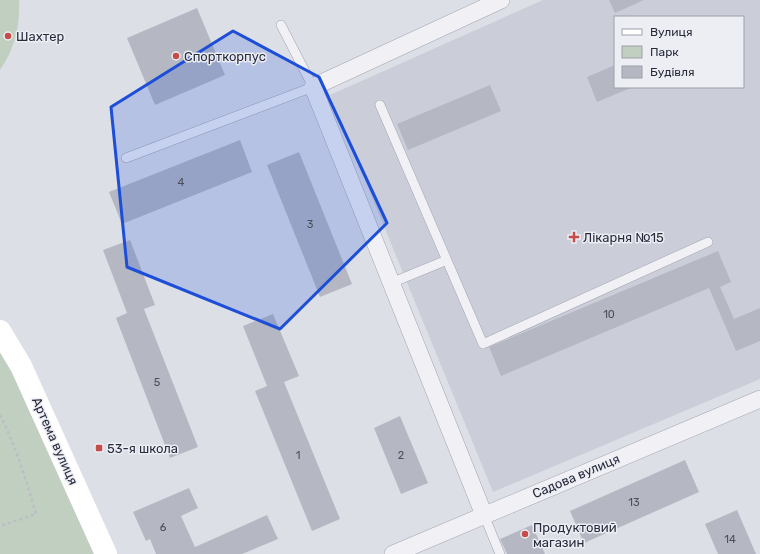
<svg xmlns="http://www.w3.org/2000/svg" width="760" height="554" viewBox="0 0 760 554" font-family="Rubik,sans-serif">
<rect width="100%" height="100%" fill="#dddfe6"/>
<path fill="#cbced8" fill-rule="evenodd" d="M543 0H760V379L493 492 330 95ZM615 17H743V87H615Z"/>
<path fill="#c0cfbf" d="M0 0H19C20 27 15 48 0 70Z
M0 345 97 554H0Z"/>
<path fill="#b5b8c2" d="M609 0H644L615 13Z
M197 8 225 75 155 105 127 38Z
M615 65V87H633L597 102 587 77Z
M490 85 501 111 408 150 397 124Z
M240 140 252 172 122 224 109 192Z
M299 152 352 284 320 297 267 165Z
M130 240 155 305 144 309 198 447 170 458 116 318 127 313 103 250Z
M718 251 731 282 720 287 734 319 760 308V341L736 351 709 288 501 376 489 347Z
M273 314 299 376 284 382 340 519 312 531 255 391 267 386 243 326Z
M400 416 428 483 401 494 374 428Z
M685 460 699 492 584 543 570 511Z
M189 488 198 508 181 516 195 547 267 515 278 539 242 554H156L150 539 146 541 133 512Z
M737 510 756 554H718L705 524Z
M532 525 545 554H507L500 539Z"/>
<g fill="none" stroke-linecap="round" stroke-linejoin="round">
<defs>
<path id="lane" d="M380 105 483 344 708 242
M126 158 313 87 281 25
M391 283 447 260
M484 515 500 554"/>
<path id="street" d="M484 515 313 87 501 0
M393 554 760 399"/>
</defs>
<use href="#lane" stroke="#a3a5b0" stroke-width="10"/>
<use href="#street" stroke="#a3a5b0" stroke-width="18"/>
<path stroke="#bcbdc5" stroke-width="2.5" stroke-dasharray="3 3" stroke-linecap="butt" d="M0 415C16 446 26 480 36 514L0 526"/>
<use href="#lane" stroke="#f0f0f5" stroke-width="9"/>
<use href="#street" stroke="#f0f0f5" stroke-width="17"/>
<path stroke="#fff" stroke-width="22" d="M0 331 21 366 106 554"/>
</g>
<path fill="#1d4ed8" fill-opacity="0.2" stroke="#1d4ed8" stroke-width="3" stroke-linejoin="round" d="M233 31 319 77 387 223 280 329 127 267 111 107Z"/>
<g fill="#c54c48" stroke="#eceef4" stroke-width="1.5">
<circle cx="8" cy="36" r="4"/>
<circle cx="176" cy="56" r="4"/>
<path d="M572 231h4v4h4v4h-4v4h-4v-4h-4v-4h4z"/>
<rect x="95" y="444" width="8" height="8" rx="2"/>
<circle cx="525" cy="534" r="4"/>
</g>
<g text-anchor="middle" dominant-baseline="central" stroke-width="3" stroke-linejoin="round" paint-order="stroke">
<g font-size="11" fill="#4b4e5e">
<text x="181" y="182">4</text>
<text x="310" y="224">3</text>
<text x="609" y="314">10</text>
<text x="157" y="382">5</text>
<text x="298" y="455">1</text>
<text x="401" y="455">2</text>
<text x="634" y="502">13</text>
<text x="163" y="527">6</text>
<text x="730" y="539">14</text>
</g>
<g font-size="13" fill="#282b3c" stroke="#eceef4" text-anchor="start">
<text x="16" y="36">Шахтер</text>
<text x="184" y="56">Спорткорпус</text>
<text x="583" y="237">Лікарня №15</text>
<text x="107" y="448">53-я школа</text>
<text x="533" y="527">Продуктовий<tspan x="533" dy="15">магазин</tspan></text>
</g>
<g font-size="13" fill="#282b3c" stroke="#eceef4">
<text transform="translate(55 441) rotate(66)">Артема вулиця</text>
<text transform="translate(576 476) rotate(-23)">Садова вулиця</text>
</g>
</g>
<rect x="614" y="16" width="130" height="72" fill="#eceef4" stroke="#9ea0aa"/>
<rect x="622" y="29" width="20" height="6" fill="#ffffff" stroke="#9ea0aa"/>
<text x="650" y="36" font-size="12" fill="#282b3c">Вулиця</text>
<rect x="622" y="46" width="20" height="12" fill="#c0cfbf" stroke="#9ea0aa"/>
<text x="650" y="56" font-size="12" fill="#282b3c">Парк</text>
<rect x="622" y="66" width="20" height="12" fill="#b5b8c2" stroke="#9ea0aa"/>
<text x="650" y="76" font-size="12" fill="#282b3c">Будівля</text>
</svg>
